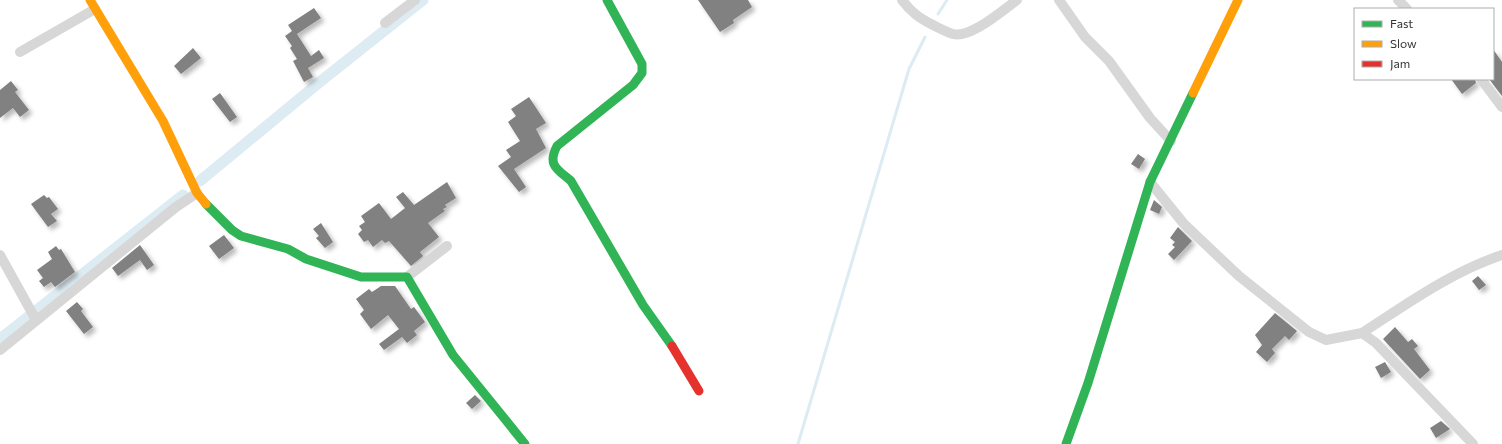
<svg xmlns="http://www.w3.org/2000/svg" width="1502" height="444" viewBox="0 0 1502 444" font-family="Commissioner,sans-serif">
<defs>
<filter id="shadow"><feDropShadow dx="3.5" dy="3.5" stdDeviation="2" flood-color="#0004"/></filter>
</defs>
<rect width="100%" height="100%" fill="#fff"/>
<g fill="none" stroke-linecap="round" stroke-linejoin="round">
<path stroke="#ddebf3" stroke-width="3" d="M938 14 947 0
M798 444 909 69 925 37"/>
<path stroke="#ddebf3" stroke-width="11" d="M200 181 321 81 423 0
M0 339 183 195"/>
</g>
<path fill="#818181" filter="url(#shadow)" d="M698 0H748L752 7 733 20 734 23 720 32Z
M314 8 321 18 297 34 311 56 319 50 324 58 308 68 313 77 304 82 293 61 297 59 290 48 292 46 285 36 292 31 288 25Z
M193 48 201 58 181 74 174 66Z
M1493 49 1502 62V96L1489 79H1493Z
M1451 79H1475L1476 83 1462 94Z
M11 81 18 90 15 92 29 110 20 117 13 108 0 118V90Z
M220 93 237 117 230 122 212 99Z
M529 97 546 123 536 129 546 148 514 169 526 187 519 192 498 166 511 157 506 150 520 141 508 122 516 116 511 109Z
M1138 154 1145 159 1139 169 1131 164Z
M447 182 456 198 445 205 447 207 443 209 445 211 428 223 439 237 420 252 423 256 411 266 389 241 385 243 382 240 373 247 368 240 364 242 358 234 362 230 359 226 365 222 361 216 379 203 391 219 405 208 396 197 403 192 414 205Z
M44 195 47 198 49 197 58 209 51 214 57 221 48 227 31 204Z
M1154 200 1162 207 1159 214 1150 210Z
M321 223 333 242 325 248 316 238 319 236 313 229Z
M1178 227 1192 241 1174 260 1168 254 1175 247 1172 245 1175 242 1170 238Z
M224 235 234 248 219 259 209 246Z
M140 245 154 265 147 270 140 260 118 276 112 268Z
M56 246 59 250 61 249 75 272 55 287 51 282 44 287 39 281 43 278 37 270 52 259 48 252Z
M1478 276 1486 285 1479 290 1472 281Z
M381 286H395L411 309 414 307 425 322 414 331 417 335 407 343 402 337 384 350 379 344 399 329 388 315 371 329 360 314 364 310 356 299 369 289 372 292Z
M77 302 83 309 81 311 93 327 84 334 66 311Z
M1275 313 1297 331 1289 340 1285 336 1272 349 1275 353 1267 362 1256 352 1262 345 1255 335Z
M1395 327 1408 342 1412 339 1418 346 1414 349 1430 370 1420 379 1383 339Z
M1385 362 1391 372 1381 378 1375 367Z
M475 395 481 401 472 409 466 403Z
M1441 421 1450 429 1436 438 1430 428Z"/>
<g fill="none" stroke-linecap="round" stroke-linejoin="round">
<path stroke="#d7d7d7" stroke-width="10" d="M902 0C911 12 919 18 933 25 939 28 946 32 953 34 970 39 1003 10 1017 0
M1059 0 1085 37 1109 61 1150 118 1171 141
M1398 0 1407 9
M385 23 415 0
M20 52 95 9
M1481 79 1502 107
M1150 182 1184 224 1239 276 1309 332 1326 340 1362 333 1376 343 1473 444
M0 255 36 320
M407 277 447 246
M1362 333C1407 304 1451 272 1502 255
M0 350 176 207 197 193"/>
<path stroke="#30b455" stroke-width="9" d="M607 0 642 64V73L633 85 557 146C547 165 557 169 571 181L643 305 672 346
M206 204 232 230 241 236 288 249 306 259 361 277H407L453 355 525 444
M1066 444 1088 383 1150 182 1193 93"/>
<path stroke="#ff9f0a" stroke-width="9" d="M90 0 163 121 197 193 206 204
M1193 93 1238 0"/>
<path stroke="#e5322d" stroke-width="9" d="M672 346 699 391"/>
</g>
<rect x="1354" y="8" width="140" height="72" fill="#ffffff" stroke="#adadad"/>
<rect x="1362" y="21" width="20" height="6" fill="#30b455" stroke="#adadad"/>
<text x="1390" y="28" font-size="12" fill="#333333">Fast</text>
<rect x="1362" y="41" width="20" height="6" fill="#ff9f0a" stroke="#adadad"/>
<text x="1390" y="48" font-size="12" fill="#333333">Slow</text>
<rect x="1362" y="61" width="20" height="6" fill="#e5322d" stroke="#adadad"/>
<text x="1390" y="68" font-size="12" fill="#333333">Jam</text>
</svg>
